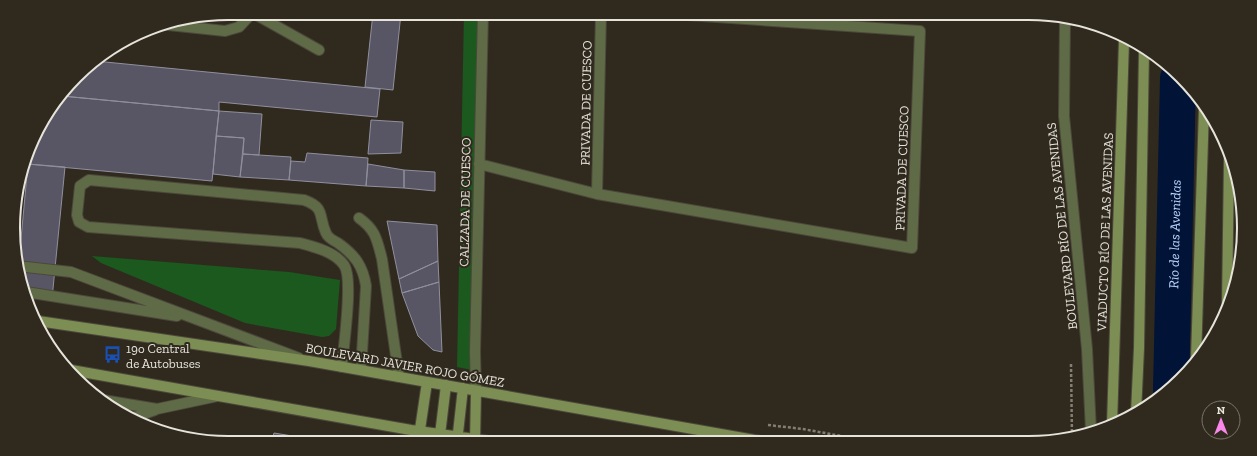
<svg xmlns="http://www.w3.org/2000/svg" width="1257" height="456" viewBox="0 0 1257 456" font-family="'Zilla Slab',serif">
<rect width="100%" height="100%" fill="#302a1e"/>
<path fill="#1b591e" d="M464 13H481L472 370 457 367Z
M92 256 289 272 340 280 336 329 329 336 322 337 245 323 101 263Z"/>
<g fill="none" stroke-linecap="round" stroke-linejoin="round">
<path stroke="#011337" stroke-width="36" id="s1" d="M1171 390 1178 78"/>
</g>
<path fill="#585664" stroke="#908f9e" d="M373 13H401L393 90 365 87Z
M95 61 380 89 377 117 219 102V111L62 96 86 66Z
M62 96 219 111 212 181 27 164 42 121Z
M219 111 262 114 259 155 243 154 244 138 216 136Z
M371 120 403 122 401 153 368 154Z
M216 136 244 138 240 177 213 174Z
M307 153 368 158 366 186 289 180 291 161 305 162Z
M243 154 291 157 289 180 240 177Z
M28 164 65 167 52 299 28 296 18 271Z
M368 164 404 170V188L366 186Z
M404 170 435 172V191L404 188Z
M387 221 437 225 438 261 399 279Z
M438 261 439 282 402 293 399 279Z
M439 282 442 352 433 350 418 336 402 293Z
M274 433 323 441V443H271Z
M203 436 240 443 188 438Z"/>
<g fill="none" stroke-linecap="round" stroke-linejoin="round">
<defs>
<path id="lane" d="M253 13 319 50
M159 24 225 31 239 27 252 13
M359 218C376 230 377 240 382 259L399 377
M17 266 71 272 299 358
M26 292 177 316
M342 367C343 348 354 279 344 265 335 252 315 247 300 243L88 227 79 222 77 215 80 186 89 180 304 200C326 208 318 216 326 233 328 238 334 241 338 243 355 255 363 266 366 286L361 370
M97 399 157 409 218 396
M135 417 155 410"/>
<path id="street" d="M1065 18 1064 116 1087 349 1091 431
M479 164 597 194 912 248 920 31 658 13
M597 194 601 13
M476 391 475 352 483 13"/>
<path id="secondary" d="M1227 306 1229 160
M38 321 309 361 766 442
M1196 359 1204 108
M71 370 411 430 496 442
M1136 413 1139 348 1144 50
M1112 425 1124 40
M457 442 463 388
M475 442 476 391
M418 443 427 382
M439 443 446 385"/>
</defs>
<use href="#lane" stroke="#4d483c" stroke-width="12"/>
<use href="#street" stroke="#4d483c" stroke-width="12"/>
<use href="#secondary" stroke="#4d483c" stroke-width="12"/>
<path stroke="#827e74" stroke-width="2.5" stroke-dasharray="3 2" stroke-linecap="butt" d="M1071 364 1072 437
M768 425 803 429 874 442"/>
<use href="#lane" stroke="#5f6b46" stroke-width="10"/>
<use href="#street" stroke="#5f6b46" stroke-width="10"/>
<use href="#secondary" stroke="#7c8e53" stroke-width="10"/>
</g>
<defs>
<symbol id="bus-bare" viewBox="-9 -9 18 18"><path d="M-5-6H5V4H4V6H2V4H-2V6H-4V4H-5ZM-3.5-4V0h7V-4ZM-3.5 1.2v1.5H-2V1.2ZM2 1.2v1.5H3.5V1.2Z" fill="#1a4fb4" stroke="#302a1e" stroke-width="2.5" paint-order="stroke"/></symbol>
</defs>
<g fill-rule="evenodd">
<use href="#bus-bare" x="100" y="342" width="25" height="25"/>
</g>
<g text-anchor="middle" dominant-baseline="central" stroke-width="4" stroke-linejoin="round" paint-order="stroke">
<g font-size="13" fill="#e6e3db" stroke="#302a1e">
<text transform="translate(586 103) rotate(-89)">PRIVADA DE CUESCO</text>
<text transform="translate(902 168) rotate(-88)">PRIVADA DE CUESCO</text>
<text transform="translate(465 202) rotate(-89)">CALZADA DE CUESCO</text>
<text transform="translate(1062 226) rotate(-96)">BOULEVARD RÍO DE LAS AVENIDAS</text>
<text transform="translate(1105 232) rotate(-88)">VIADUCTO RÍO DE LAS AVENIDAS</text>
<text transform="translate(405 365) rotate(10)">BOULEVARD JAVIER ROJO GÓMEZ</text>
</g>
<g font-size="13" fill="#e6e3db" stroke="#302a1e" text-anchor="start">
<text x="126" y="348">19o Central<tspan x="126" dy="15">de Autobuses</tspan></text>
</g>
<g font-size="14" font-style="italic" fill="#bad3fb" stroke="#302a1e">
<text stroke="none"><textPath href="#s1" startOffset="156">Río de las Avenidas</textPath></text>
</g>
</g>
<path d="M0 0H1257V456H0ZM228 20H1029A208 208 0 0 1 1237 228V228A208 208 0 0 1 1029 436H228A208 208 0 0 1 20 228V228A208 208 0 0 1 228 20Z" fill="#302a1e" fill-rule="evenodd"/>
<path fill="none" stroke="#e6e3db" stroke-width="2" d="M228 20H1029A208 208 0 0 1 1237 228V228A208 208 0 0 1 1029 436H228A208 208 0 0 1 20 228V228A208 208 0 0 1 228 20Z"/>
<g transform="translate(1221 420)"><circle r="19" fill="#302a1e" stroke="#79746a"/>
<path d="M0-3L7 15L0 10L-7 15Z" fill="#f888ea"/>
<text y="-6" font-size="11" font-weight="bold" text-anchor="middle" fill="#e6e3db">N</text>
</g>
</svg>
